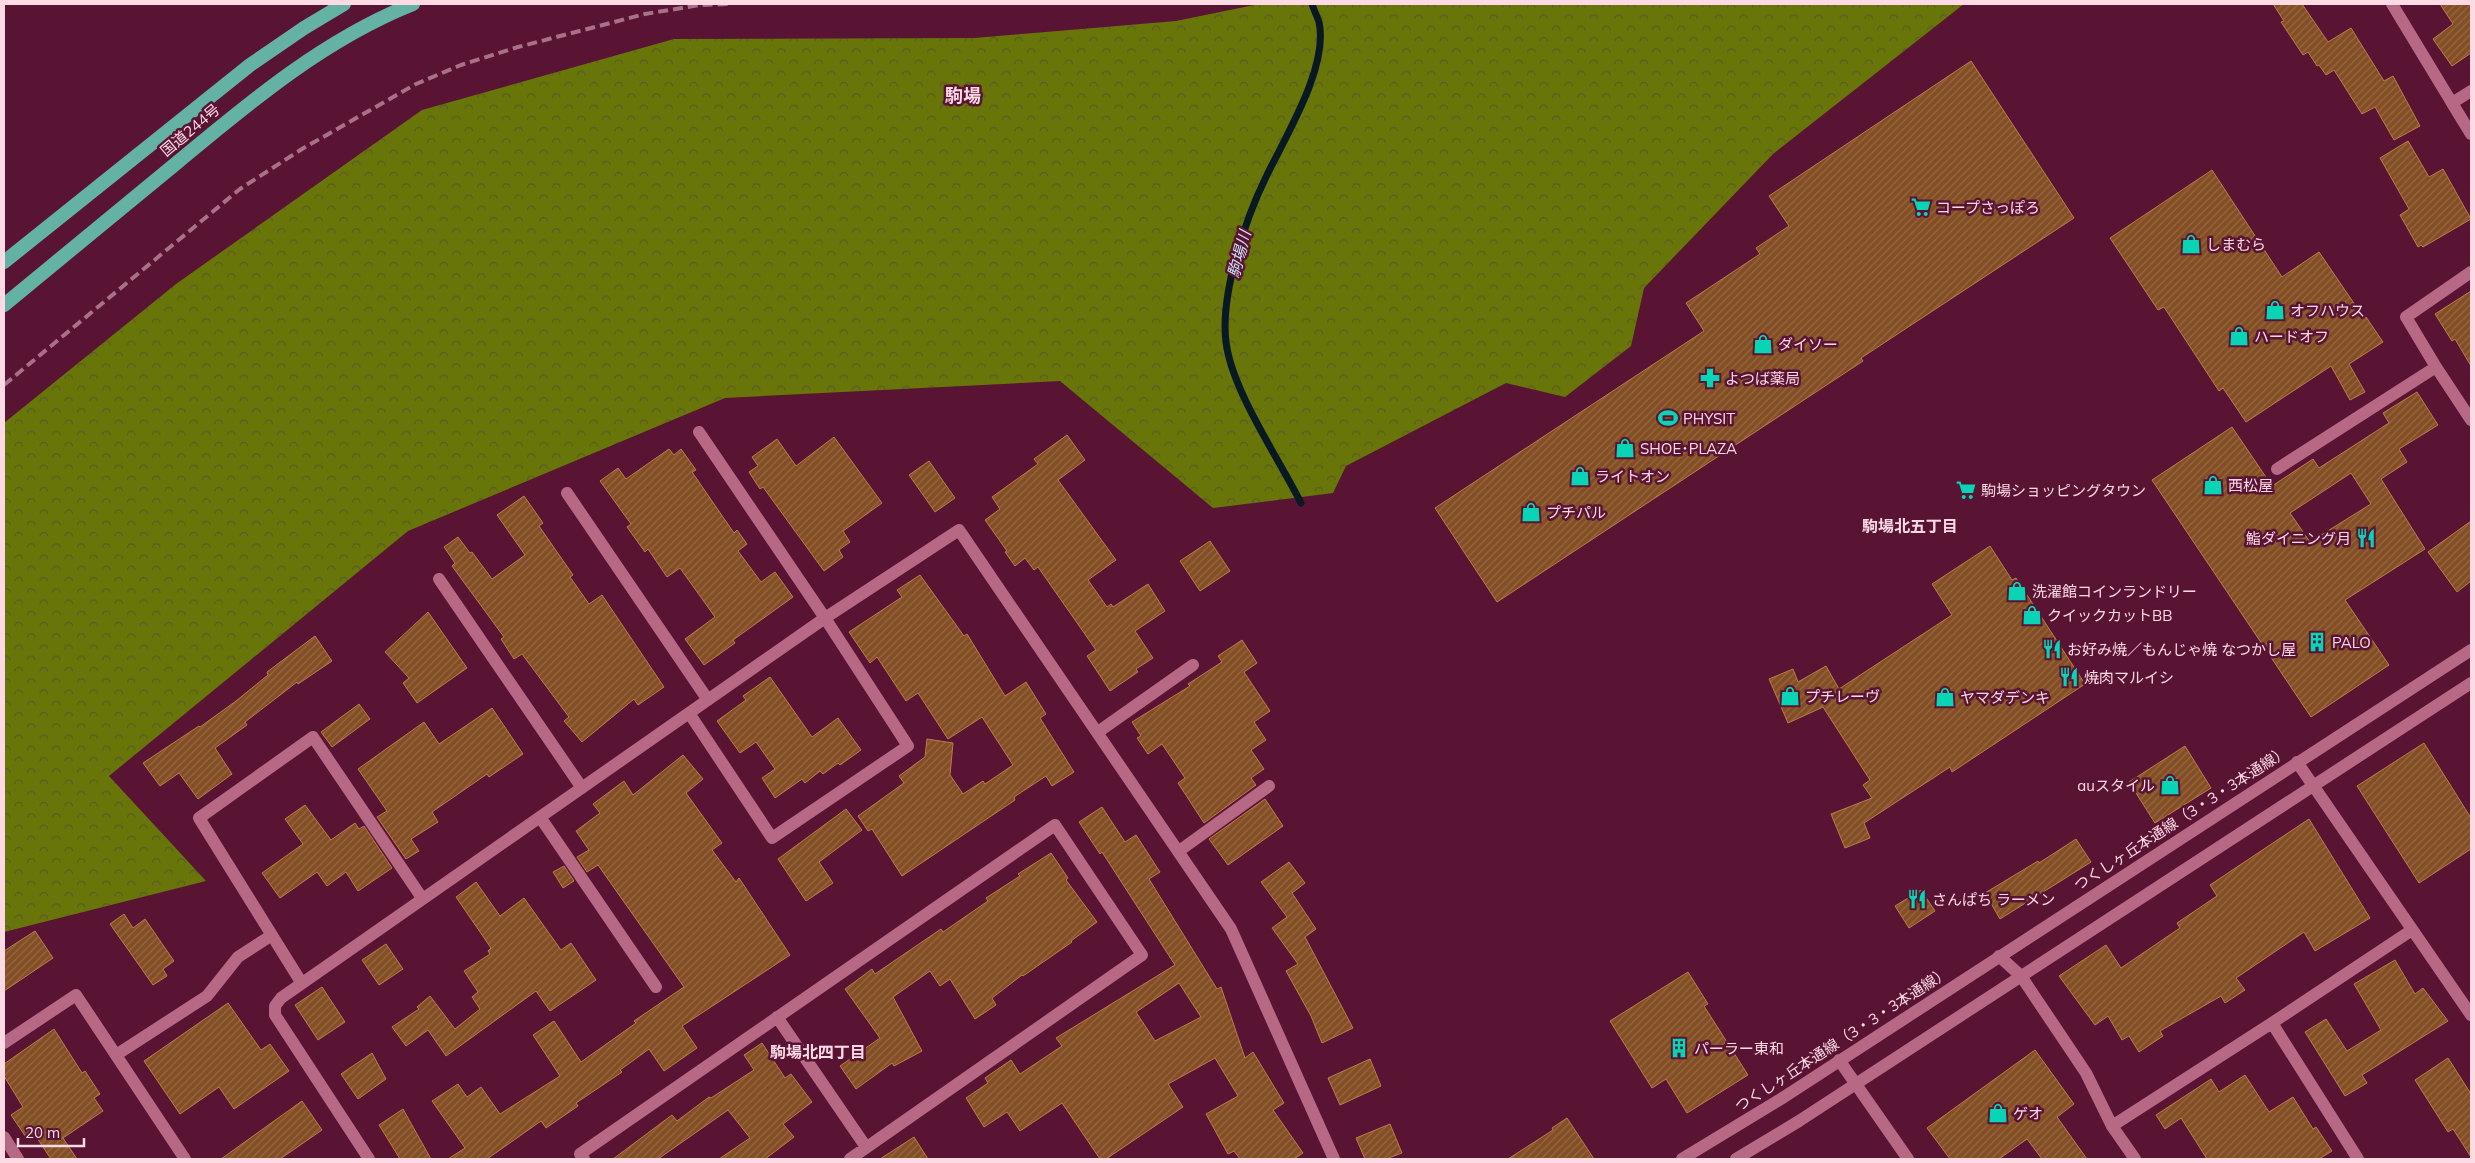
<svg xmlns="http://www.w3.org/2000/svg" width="2475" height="1163" viewBox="0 0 2475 1163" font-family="Mulish,'Noto Sans JP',sans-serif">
<defs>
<pattern id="forest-crowns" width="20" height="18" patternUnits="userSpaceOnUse" patternTransform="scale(1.25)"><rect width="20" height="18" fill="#687508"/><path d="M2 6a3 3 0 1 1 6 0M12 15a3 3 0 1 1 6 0" fill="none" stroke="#5a5b26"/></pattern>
<pattern id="building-hatch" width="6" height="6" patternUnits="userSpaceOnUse" patternTransform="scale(1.25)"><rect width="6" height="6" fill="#834e24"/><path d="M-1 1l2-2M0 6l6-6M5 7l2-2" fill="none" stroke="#966744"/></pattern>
</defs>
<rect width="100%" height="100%" fill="#591333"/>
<path fill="url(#forest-crowns)" d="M1259 4H1964L1773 154 1644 288 1631 346 1565 397 1506 383 1346 466 1333 493 1213 508 1060 381 725 398 408 531 109 776 206 881 4 932V423L176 284 422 110 674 39 975 38 1176 21Z"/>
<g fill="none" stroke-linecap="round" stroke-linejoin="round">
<path stroke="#081923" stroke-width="7" d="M1301 503C1278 457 1232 391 1226 342 1220 295 1245 220 1266 177 1285 137 1329 67 1319 22 1317 16 1314 10 1312 4"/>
</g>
<path fill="url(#building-hatch)" stroke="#be7c49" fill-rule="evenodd" d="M2273 4H2302L2328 42 2351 28 2384 81 2393 76 2420 126 2394 140 2375 107 2362 114 2334 70 2326 75 2319 65 2317 66 2308 52 2303 55 2281 22 2284 21Z
M2440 4H2471V53L2452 66 2433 39 2453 24Z
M1971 61 2074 218 1861 358 1863 361 1497 602 1435 508 1704 331 1686 303 1760 254 1756 248 1789 226 1769 196Z
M2408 141 2429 177 2443 169 2471 219 2423 247 2421 245 2418 247 2400 215 2409 209 2380 158Z
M2212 170 2282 277 2319 252 2364 318 2366 317 2383 342 2349 364 2365 392 2350 400 2331 366 2246 422 2223 388 2219 391 2164 307 2158 310 2110 238Z
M2471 291V366L2455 339 2452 341 2435 314Z
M2417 392 2438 425 2399 449 2407 462 2381 479 2425 549 2345 600 2389 665 2311 717 2152 480 2232 427 2272 486 2313 459 2319 468 2389 423 2383 413ZM2351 473 2371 504 2310 542 2290 513Z
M1067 435 1085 460 1058 480 1116 560 1088 580 1107 607 1111 604 1113 607 1148 584 1165 611 1135 631 1153 658 1136 669 1138 672 1110 691 1087 656 1096 650 1038 567 1034 570 1025 558 1015 566 1005 552 1007 551 985 520 1000 509 992 497 1038 464 1034 459Z
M834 437 882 503 843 531 850 542 839 550 843 557 824 571 763 487 760 489 749 472 758 466 752 457 777 439 796 466Z
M669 449 674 455 681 449 696 470 692 472 734 533 737 530 747 544 738 551 761 582 775 572 793 597 733 640 735 643 704 665 685 639 715 617 680 568 667 577 648 549 645 552 627 527 631 524 600 481 618 468 626 479Z
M929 461 955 498 935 512 909 475Z
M524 496 543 523 539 526 573 575 570 577 589 604 602 595 664 687 638 705 634 699 582 742 564 721 569 717 522 654 514 659 501 639 504 637 452 566 455 563 444 547 458 537 470 553 472 552 492 579 525 555 497 515Z
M2471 521V581L2457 592 2428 552Z
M1210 541 1230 571 1200 591 1180 561Z
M1990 546 2012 580 2016 578 2085 684 1952 772 1950 767 1864 823 1870 838 1845 848 1831 814 1872 798 1863 785 1870 780 1823 707 1788 723 1769 679 1793 669 1798 682 1826 666 1839 689 1952 615 1932 584Z
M920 575 964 636 967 634 1005 696 1026 682 1046 714 1040 718 1074 772 1052 786 1046 776 1014 797 1015 800 902 876 872 829 868 831 858 816 904 783 899 776 925 757 927 739 953 743 950 775 963 794 983 781 985 784 1013 765 982 717 948 739 918 693 906 701 877 657 870 663 849 632 902 597 897 590Z
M428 612 467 668 417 703 403 683 409 678 385 652Z
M315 636 332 661 298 684 297 682 245 722 247 725 215 748 232 774 198 799 179 773 160 786 143 763 199 726 200 727 236 701 268 675 267 672Z
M1242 640 1257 663 1244 672 1270 711 1254 722 1266 740 1251 750 1264 769 1251 778 1256 785 1204 823 1178 783 1185 778 1162 744 1148 754 1137 738 1141 736 1132 722 1190 686 1188 684 1222 662 1218 656Z
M770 677 812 737 838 718 861 750 840 765 838 763 823 774 820 771 805 783 802 779 775 798 762 778 775 769 756 742 740 753 717 721 746 700 743 696Z
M359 704 370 719 332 747 321 732Z
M492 708 523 754 489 777 487 774 432 812 438 822 411 839 419 851 406 859 377 817 387 811 358 769 424 722 439 744Z
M2424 743 2471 818V849L2419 883 2357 786Z
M2185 746 2211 788 2155 823 2129 782Z
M683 755 703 779 686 793 722 843 712 850 736 882 739 878 790 955 682 1026 697 1048 664 1071 649 1049 620 1070 622 1072 576 1103 578 1106 546 1128 541 1121 487 1159H448L465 1148 432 1101 458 1084 467 1097 481 1087 500 1114 560 1076 533 1035 554 1021 581 1062 636 1023 634 1021 684 987 598 865 587 872 577 857 589 850 576 831 600 813 593 804 624 781 633 795Z
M1265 799 1283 826 1228 865 1209 839Z
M305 805 331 840 355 823 359 829 364 826 392 868 358 891 346 872 327 886 317 872 280 898 262 873 303 844 285 819Z
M1102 807 1125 842 1136 835 1160 872 1149 879 1217 989 1221 987 1245 1058 1253 1052 1284 1103 1273 1110 1303 1153 1294 1159H1240L1234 1151 1228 1154 1206 1114 1238 1096 1215 1058 1168 1084 1183 1107 1106 1159H1100L1062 1103 1020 1131 1007 1112 984 1127 966 1098 988 1083 985 1078 1011 1060 1020 1074 1062 1046 1056 1038 1175 965 1102 852 1100 854 1079 822ZM1179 983 1201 1017 1155 1041 1136 1012Z
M846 809 862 830 819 862 833 883 806 901 778 859Z
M2309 819 2370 918 2315 951 2304 932 2236 978 2245 990 2225 1003 2221 996 2160 1031 2163 1036 2139 1052 2129 1036 2122 1040 2108 1016 2095 1025 2059 976 2106 945 2121 968 2180 928 2177 923 2217 896 2210 885Z
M2076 839 2091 862 2000 919 1985 893 2038 861 2039 863Z
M1051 853 1068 878 1066 880 1097 922 1071 941 1072 942 1023 976 1022 975 992 998 996 1005 975 1019 950 979 940 986 930 971 893 997 922 1051 894 1066 892 1063 856 1089 840 1066 880 1038 845 989 872 969 875 974 941 929 943 932 988 901 986 898 1020 876 1018 874Z
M1289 862 1305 883 1292 893 1316 929 1305 937 1353 1028 1322 1043 1311 1016 1286 971 1298 964 1272 928 1287 917 1261 882Z
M564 866 574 881 563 888 553 872Z
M476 882 500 916 524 898 561 950 571 943 596 980 550 1011 536 991 446 1056 428 1030 406 1046 392 1027 419 1009 417 1007 430 996 455 1029 480 1009 472 997 478 992 464 971 490 954 488 951 491 948 456 897Z
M1921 890 1935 911 1909 928 1895 906Z
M124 914 133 928 145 919 174 961 163 969 167 976 153 985 110 924Z
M35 931 53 958 4 991V951Z
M386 944 403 969 379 985 362 960Z
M2395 960 2415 994 2423 988 2448 1021 2362 1075 2367 1083 2345 1096 2305 1032 2326 1019 2347 1051 2381 1030 2354 984Z
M1688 972 1708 1004 1704 1006 1748 1075 1687 1113 1666 1079 1652 1088 1610 1021Z
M322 987 345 1022 318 1040 295 1005Z
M228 1003 261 1050 270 1044 289 1071 234 1109 219 1087 180 1114 144 1061Z
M54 1029 82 1073 85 1071 100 1094 94 1098 103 1111 63 1138 77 1159H51L35 1135 28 1140 11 1115 23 1107 4 1076V1064Z
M762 1043 785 1078 791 1074 812 1102 783 1124 794 1137 765 1159H719L750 1138 728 1110 658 1159H613L672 1115 677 1121 709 1097 711 1098 754 1070 744 1055Z
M2035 1050 2074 1104 2057 1117 2087 1159H2042L2027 1139 1999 1159H1950L1927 1128Z
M372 1053 386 1079 358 1099 341 1074Z
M2448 1058 2471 1094V1157L2453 1129 2448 1132 2415 1080Z
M1370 1059 1381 1086 1340 1105 1328 1078Z
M2245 1075 2269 1112 2293 1097 2313 1129 2316 1127 2332 1151 2319 1159H2207L2181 1118 2165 1129 2156 1115 2211 1079 2219 1092Z
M302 1101 322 1130 280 1159H221Z
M403 1109 431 1159H400L379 1125Z
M1567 1118 1594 1159H1508L1553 1130 1552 1128Z
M1390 1124 1402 1153 1386 1159H1365L1356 1138Z
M914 1137 928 1159H880Z"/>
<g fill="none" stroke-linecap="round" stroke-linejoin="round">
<path stroke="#b66885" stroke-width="12" d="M2392 4 2452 103
M2471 91 2452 103 2471 134
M2471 272 2406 317 2436 367 2471 420
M2277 469 2436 367
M567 493 708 700
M439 579 582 788
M689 713 772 838 908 746 825 618 699 432
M1098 732 1193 665
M2297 762 2471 1015
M540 817 656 987
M1179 851 1269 786
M1999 956 2021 976 2086 1073 2112 1126 2135 1159
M301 982 199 818 313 737 422 898
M777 1017 866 1147
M4 1043 76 995 185 1159
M116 1055 207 996 238 957 272 935
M2112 1126 2272 1023
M4 1137 18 1159
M369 1159 275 1015V1006L281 998 825 618 959 530 1231 929 1334 1159
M584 1159 580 1154 1055 825 1142 955 850 1159
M2358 1159 2272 1023 2412 930"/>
<path stroke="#b66885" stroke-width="12" d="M1839 1060 1908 1159
M1682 1159 1784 1097 2471 650
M1736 1159 1799 1121 2471 683"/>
<path stroke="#63b2a4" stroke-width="14" d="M4 262 250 65 304 28 344 4
M4 305C62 257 120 209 179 161 251 101 325 39 413 4"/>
<path stroke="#a77187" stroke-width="4" stroke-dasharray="10 5" stroke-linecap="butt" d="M4 385 240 189 302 149 416 84 461 65 518 47 645 14 700 5 730 4"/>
</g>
<defs>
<symbol id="supermarket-bare" viewBox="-9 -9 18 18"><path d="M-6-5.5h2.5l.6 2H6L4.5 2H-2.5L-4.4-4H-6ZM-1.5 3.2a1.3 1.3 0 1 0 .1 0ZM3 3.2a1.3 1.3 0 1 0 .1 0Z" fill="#07d5b6" stroke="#591333" stroke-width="2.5" paint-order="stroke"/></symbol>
<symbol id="shop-bare" viewBox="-9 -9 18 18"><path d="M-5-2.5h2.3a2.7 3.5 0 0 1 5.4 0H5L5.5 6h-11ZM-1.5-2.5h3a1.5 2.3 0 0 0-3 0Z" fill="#07d5b6" stroke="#591333" stroke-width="2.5" paint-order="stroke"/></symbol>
<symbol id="pharmacy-bare" viewBox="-9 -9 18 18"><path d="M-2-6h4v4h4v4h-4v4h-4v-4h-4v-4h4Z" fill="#07d5b6" stroke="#591333" stroke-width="2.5" paint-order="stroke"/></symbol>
<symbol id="stadium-bare" viewBox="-9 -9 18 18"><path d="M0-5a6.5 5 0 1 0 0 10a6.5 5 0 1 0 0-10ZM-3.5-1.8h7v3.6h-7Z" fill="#07d5b6" stroke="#591333" stroke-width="2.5" paint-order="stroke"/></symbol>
<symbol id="restaurant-bare" viewBox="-9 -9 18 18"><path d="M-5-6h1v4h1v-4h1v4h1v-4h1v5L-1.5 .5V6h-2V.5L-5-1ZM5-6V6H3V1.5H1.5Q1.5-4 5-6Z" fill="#07d5b6" stroke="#591333" stroke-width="2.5" paint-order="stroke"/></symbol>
<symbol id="building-bare" viewBox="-9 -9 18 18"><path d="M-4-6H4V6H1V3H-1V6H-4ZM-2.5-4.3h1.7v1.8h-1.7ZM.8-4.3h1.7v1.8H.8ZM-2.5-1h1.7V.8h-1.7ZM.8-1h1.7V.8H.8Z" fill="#07d5b6" stroke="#591333" stroke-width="2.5" paint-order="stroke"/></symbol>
</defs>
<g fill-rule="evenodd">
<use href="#supermarket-bare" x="1907" y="193" width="28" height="28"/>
<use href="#shop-bare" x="2177" y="230" width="28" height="28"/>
<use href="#shop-bare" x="2261" y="296" width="28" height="28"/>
<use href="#shop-bare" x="2225" y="322" width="28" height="28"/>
<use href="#shop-bare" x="1749" y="330" width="28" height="28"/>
<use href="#pharmacy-bare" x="1696" y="364" width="28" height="28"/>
<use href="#stadium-bare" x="1654" y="404" width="28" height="28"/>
<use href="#shop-bare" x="1611" y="434" width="28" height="28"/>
<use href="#shop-bare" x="1566" y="462" width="28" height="28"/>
<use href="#shop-bare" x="2199" y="471" width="28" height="28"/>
<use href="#supermarket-bare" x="1952" y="476" width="28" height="28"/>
<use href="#shop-bare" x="1517" y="498" width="28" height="28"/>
<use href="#restaurant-bare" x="2352" y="524" width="28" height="28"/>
<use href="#shop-bare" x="2003" y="577" width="28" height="28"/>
<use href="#shop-bare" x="2018" y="601" width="28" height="28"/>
<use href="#building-bare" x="2303" y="628" width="28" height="28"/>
<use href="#restaurant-bare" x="2038" y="635" width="28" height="28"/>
<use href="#restaurant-bare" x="2055" y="663" width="28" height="28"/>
<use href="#shop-bare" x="1776" y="682" width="28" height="28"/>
<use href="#shop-bare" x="1931" y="683" width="28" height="28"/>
<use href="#shop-bare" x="2156" y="771" width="28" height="28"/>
<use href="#restaurant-bare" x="1903" y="885" width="28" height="28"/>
<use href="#building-bare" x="1665" y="1034" width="28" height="28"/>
<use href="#shop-bare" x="1984" y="1099" width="28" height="28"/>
</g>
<g text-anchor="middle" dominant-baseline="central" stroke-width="5" stroke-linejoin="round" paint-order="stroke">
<g font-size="15" fill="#fedae5" stroke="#591333">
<text transform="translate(190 130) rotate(-40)">国道244号</text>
<text transform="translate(2181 818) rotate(-33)">つくしヶ丘本通線（3・3・3本通線）</text>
<text transform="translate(1842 1039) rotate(-33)">つくしヶ丘本通線（3・3・3本通線）</text>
</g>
<g font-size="15" fill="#fedae5" stroke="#591333" text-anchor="start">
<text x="1936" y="207">コープさっぽろ</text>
<text x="2206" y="244">しまむら</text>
<text x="2290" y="310">オフハウス</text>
<text x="2254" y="336">ハードオフ</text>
<text x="1778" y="344">ダイソー</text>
<text x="1725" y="378">よつば薬局</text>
<text x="1683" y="418">PHYSIT</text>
<text x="1640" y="448">SHOE･PLAZA</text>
<text x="1595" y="476">ライトオン</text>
<text x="2228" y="485">西松屋</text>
<text x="1981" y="490">駒場ショッピングタウン</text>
<text x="1546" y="512">プチパル</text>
<text x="2351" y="538" text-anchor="end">鮨ダイニング月</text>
<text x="2032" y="591">洗濯館コインランドリー</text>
<text x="2047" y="615">クイックカットBB</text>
<text x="2332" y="642">PALO</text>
<text x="2067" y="649">お好み焼／もんじゃ焼 なつかし屋</text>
<text x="2084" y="677">焼肉マルイシ</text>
<text x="1805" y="696">プチレーヴ</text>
<text x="1960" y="697">ヤマダデンキ</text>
<text x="2155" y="785" text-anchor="end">auスタイル</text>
<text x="1932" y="899">さんぱち ラーメン</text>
<text x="1694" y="1048">パーラー東和</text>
<text x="2013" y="1113">ゲオ</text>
</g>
<g font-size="16" font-style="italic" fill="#c8e2f3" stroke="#591333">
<text transform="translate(1239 254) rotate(-75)">駒場川</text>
</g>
<g font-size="16" font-weight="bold" fill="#fedae5" stroke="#591333">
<text x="1910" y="526">駒場北五丁目</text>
<text x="818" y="1052">駒場北四丁目</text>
</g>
<g font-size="18" font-weight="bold" fill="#fedae5" stroke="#591333">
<text x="963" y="95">駒場</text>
</g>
</g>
<rect width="2475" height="1163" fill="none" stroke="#fedae5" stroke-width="10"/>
<path d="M18 1138v8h66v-8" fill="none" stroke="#fedae5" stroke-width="2.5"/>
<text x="25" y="1138" font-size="15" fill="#fedae5" stroke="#591333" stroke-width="4" paint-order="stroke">20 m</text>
</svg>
